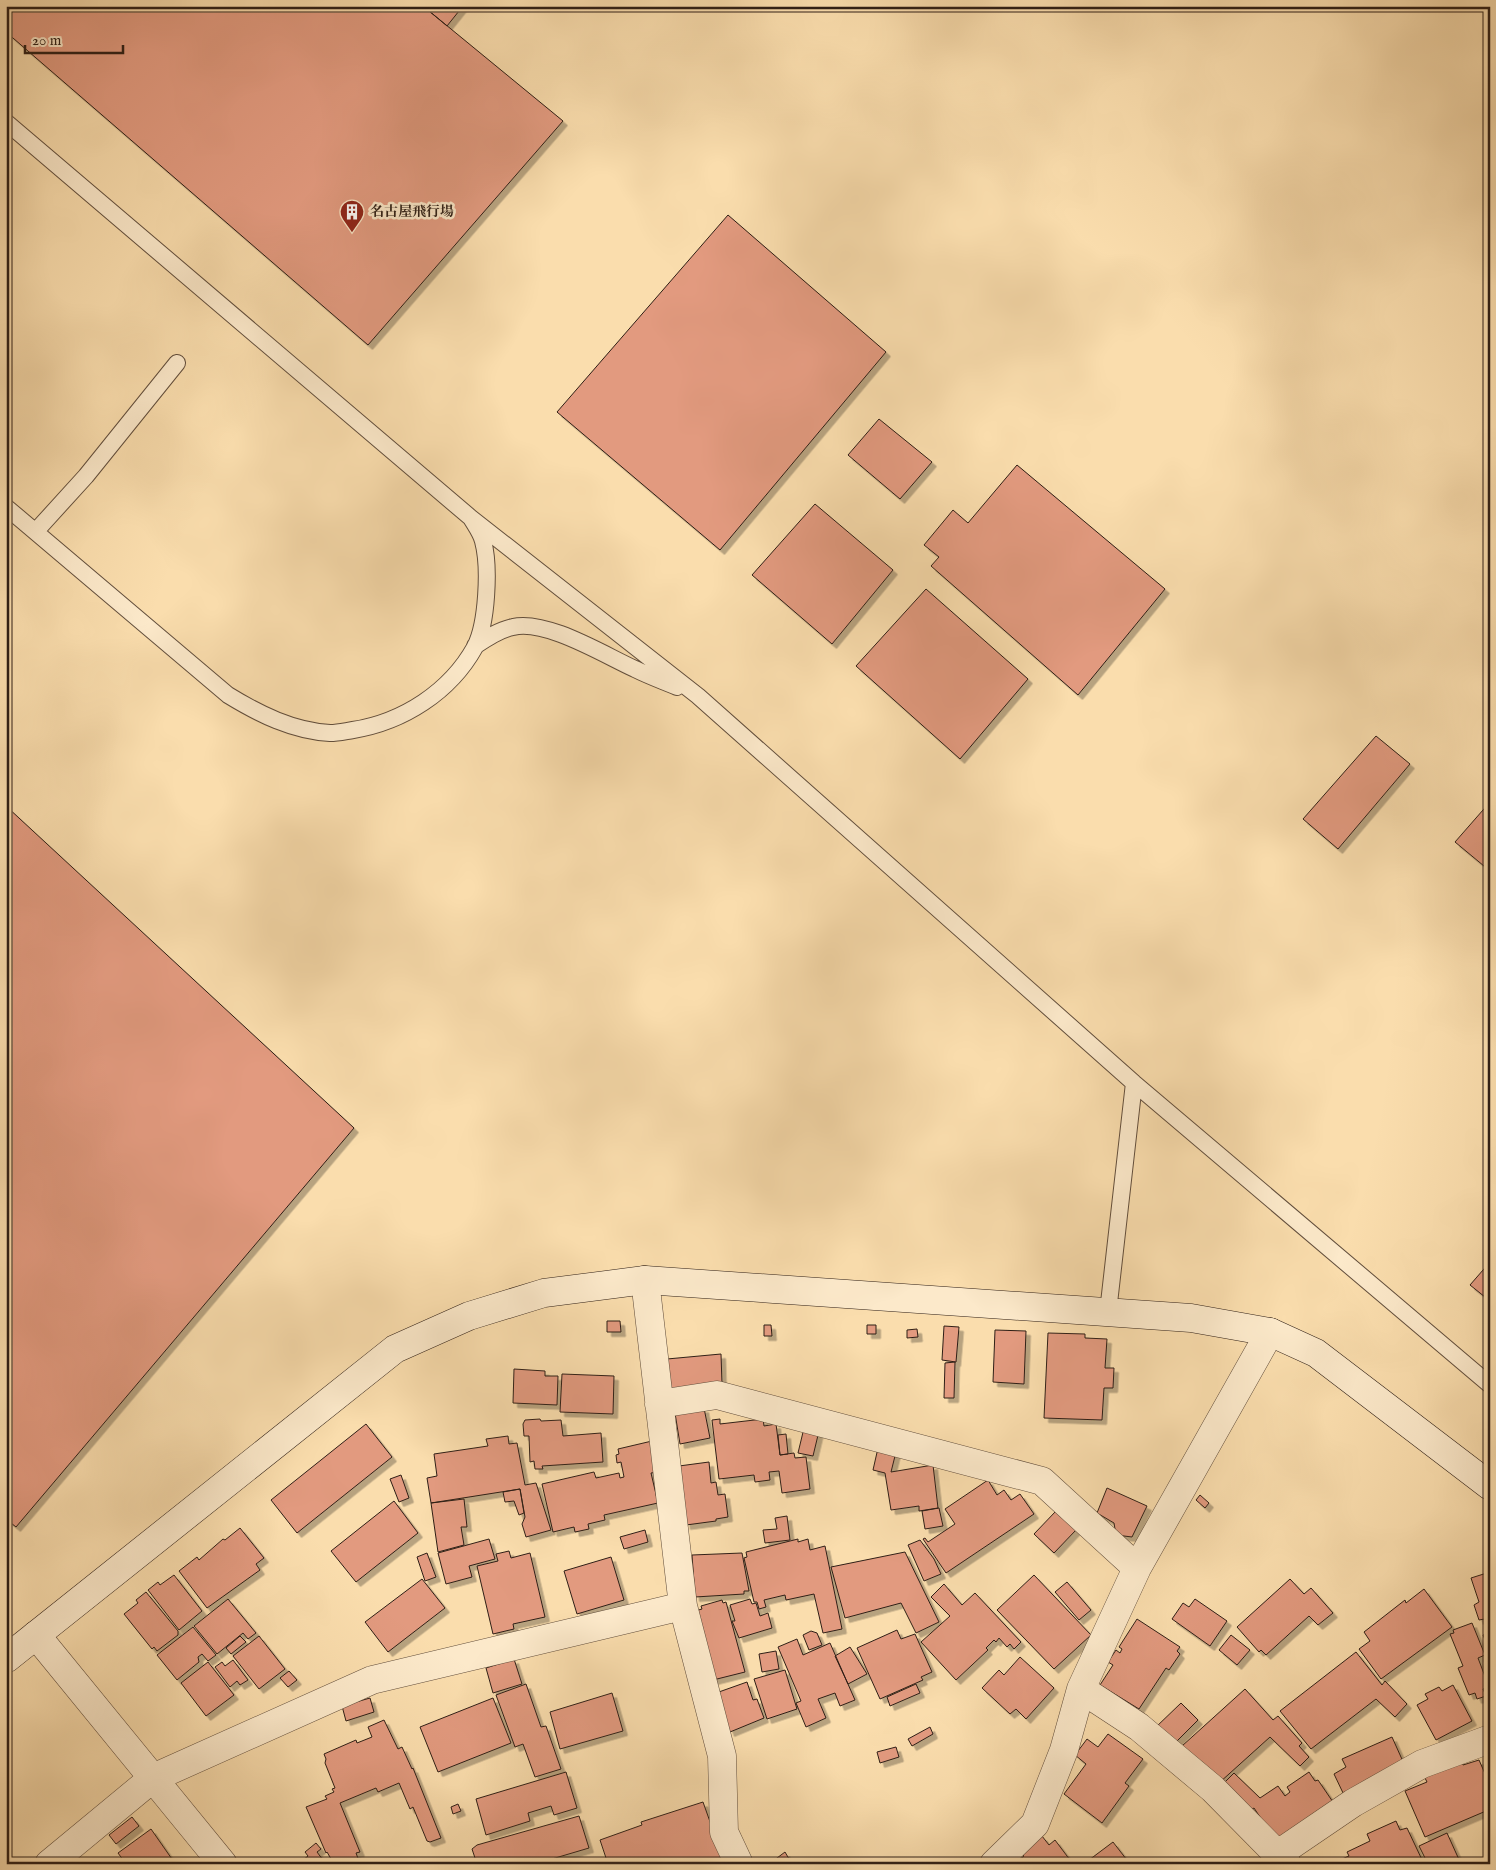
<svg xmlns="http://www.w3.org/2000/svg" width="1496" height="1870" viewBox="0 0 1496 1870" font-family="'IM FELL English','Noto Serif JP',serif">
<defs>
<filter id="shadow"><feDropShadow dx="4.5" dy="4.5" stdDeviation="0" flood-color="#0004"/></filter>
</defs>
<rect width="100%" height="100%" fill="#faddad"/>
<filter id="stains"><feTurbulence type="fractalNoise" baseFrequency=".004" numOctaves="4"/><feColorMatrix values="0 0 0 0 .2 0 0 0 0 .09 0 0 0 0 .02 0 0 0 .5 -.17"/></filter>
<radialGradient id="worn" r=".72"><stop offset=".6" stop-color="#630" stop-opacity="0"/><stop offset="1" stop-color="#630" stop-opacity=".3"/></radialGradient>
<path fill="#e29a7f" stroke="#2f1f16" filter="url(#shadow)" d="M6 6H423L563 121 368 345 6 32Z
M423 6H463L447 26Z
M728 215 886 352 720 550 557 412Z
M879 419 932 462 900 499 848 455Z
M1017 465 1165 589 1078 695 931 566 939 557 924 545 953 510 968 523Z
M815 504 893 570 832 644 752 575Z
M926 589 1028 679 960 759 856 666Z
M1376 736 1410 764 1338 849 1303 819Z
M1490 802V871L1455 842Z
M6 806 354 1128 16 1527 6 1519Z
M1490 1262V1301L1470 1285Z
M607 1321H620L621 1332H607Z
M764 1325H771L772 1336H764Z
M867 1325H876V1334H867Z
M944 1326 959 1327 956 1362 942 1360Z
M917 1329 918 1337 907 1338V1330Z
M995 1330 1026 1331 1024 1384 993 1382Z
M1048 1333 1085 1334V1338L1107 1339 1105 1368H1114L1113 1388H1104L1102 1420 1044 1418Z
M721 1354 722 1384 670 1389 667 1359Z
M955 1362 954 1398H944L945 1363Z
M514 1369 545 1371V1376H558L557 1405 513 1403Z
M562 1374 614 1376 613 1414 560 1412Z
M704 1408 710 1438 680 1444 675 1413Z
M540 1419 541 1421 561 1420 563 1436 601 1433 603 1462 542 1466 543 1469H535L534 1461 530 1462 529 1436H524L523 1424 525 1420Z
M720 1419V1424L763 1419 764 1426 776 1424 780 1455 794 1453 795 1458 806 1457 810 1489 782 1493 779 1471 769 1472 770 1480 755 1482 754 1475 719 1479 712 1420Z
M366 1424 392 1457 297 1533 271 1500Z
M804 1428 819 1431 813 1456 798 1453Z
M786 1434 788 1454 780 1455 778 1435Z
M508 1436 509 1444 517 1443 525 1485 536 1483 551 1530 526 1537 522 1524 525 1517 520 1489 431 1503 427 1478 437 1476 434 1454 488 1446 486 1439Z
M652 1441 659 1472 651 1473 658 1503 604 1515 605 1520 588 1524 589 1529 575 1532 574 1527 553 1532 542 1484 594 1472 596 1478 619 1473 620 1478 624 1477 621 1462 617 1463 616 1455 619 1454 618 1449Z
M878 1448 896 1452 891 1472 933 1465 938 1508 919 1511V1506L891 1510 885 1473 873 1470Z
M709 1462 711 1483 716 1482 718 1495 725 1494 728 1517 716 1519V1521L686 1525 679 1466Z
M401 1475 409 1498 399 1502 390 1479Z
M988 1480 997 1495 1004 1490 1011 1500 1020 1494 1034 1514 946 1573 923 1539 925 1538 928 1542 955 1524 945 1509Z
M1107 1488 1147 1506 1132 1537 1116 1535 1114 1523 1097 1513Z
M520 1489 524 1513 519 1515 514 1501 505 1502 503 1492Z
M1200 1495 1209 1503 1205 1508 1196 1500Z
M464 1499 467 1527H461L464 1545 438 1552 431 1503Z
M394 1501 418 1533 356 1582 331 1551Z
M939 1508 943 1526 925 1529 922 1511Z
M1056 1511 1076 1530 1054 1553 1034 1534Z
M787 1516 790 1540 765 1543 763 1530 777 1529 775 1518Z
M240 1528 264 1558 256 1564 260 1570 207 1608 179 1571 197 1557 199 1560 223 1539 225 1540Z
M645 1530 648 1542 624 1549 620 1537Z
M489 1539 495 1559 469 1566 472 1577 446 1584 438 1553Z
M798 1539V1542L808 1539 810 1550 825 1546 842 1629 823 1633 814 1594 786 1600 785 1595 764 1600 766 1607 759 1609 757 1602H754L744 1558 747 1557 746 1552Z
M920 1540 934 1559 941 1574 924 1581 908 1545Z
M509 1551 511 1558 530 1553 545 1617 513 1624 514 1629 493 1634 477 1566 498 1561 496 1554Z
M905 1552 939 1622 916 1633 901 1603 845 1618 831 1567Z
M427 1553 436 1577 425 1581 417 1557Z
M742 1553 749 1591H744V1594L695 1597 692 1555Z
M611 1557 624 1600 577 1614 564 1571Z
M1490 1572V1618L1479 1620 1474 1605 1479 1602 1471 1578Z
M174 1575 202 1611 179 1630 148 1590 158 1582 160 1585Z
M1034 1575 1091 1635 1054 1669 997 1610Z
M422 1579 445 1608 388 1652 365 1622Z
M1290 1579 1304 1594 1311 1588 1333 1613 1318 1625 1309 1616 1266 1655 1261 1650 1259 1652 1237 1627Z
M1067 1582 1091 1610 1079 1620 1055 1592Z
M944 1584 962 1605 975 1593 1021 1642 1014 1649 1010 1644 1007 1647 999 1638 996 1642 994 1640 986 1648 988 1650 956 1680 921 1642 950 1616 931 1597Z
M1424 1589 1452 1627 1381 1679 1359 1649 1370 1641 1364 1632 1405 1600 1406 1603Z
M146 1592 178 1631V1635L157 1651 154 1647 152 1649 124 1614 138 1603 136 1600Z
M228 1599 256 1633 248 1639 243 1633 217 1654 194 1626Z
M750 1599 752 1604 756 1603 760 1616 768 1613 772 1628 739 1638 732 1621H735L730 1605Z
M1195 1599 1227 1621 1210 1646 1172 1619 1183 1603 1189 1607Z
M722 1600 723 1603 726 1602 745 1672 713 1680 695 1611 702 1609 701 1606Z
M1137 1619 1180 1647 1177 1651 1180 1654 1169 1670 1166 1668 1139 1709 1100 1685 1113 1665 1108 1662 1116 1650 1120 1653 1122 1649 1119 1647Z
M1472 1623 1485 1655 1478 1658 1489 1687 1483 1689 1486 1696 1477 1699 1475 1693 1469 1695 1458 1668 1463 1666 1450 1634 1454 1633 1453 1630Z
M193 1627 216 1655 208 1661 202 1654 198 1657 199 1662 177 1680 157 1655Z
M897 1630 901 1639 915 1634 932 1672 921 1677 923 1680 880 1699 857 1648Z
M811 1631 817 1633 822 1645 809 1650 803 1635Z
M1490 1633V1652L1483 1635Z
M1231 1635 1250 1650 1237 1665 1219 1650Z
M240 1636 246 1642 231 1654 226 1648Z
M259 1636 285 1669 259 1689 233 1656Z
M797 1639 803 1655 830 1643 855 1700 840 1706 835 1693 818 1699 826 1718 806 1727 796 1703 801 1701 778 1647Z
M850 1647 867 1674 848 1684 835 1656Z
M776 1651 779 1669 762 1672 759 1654Z
M1356 1652 1382 1685 1385 1681 1407 1704 1395 1717 1376 1699 1311 1749 1280 1711Z
M1020 1657 1054 1688 1026 1719 1016 1709 1010 1714 982 1688 999 1670 1004 1675Z
M514 1659 522 1684 493 1693 486 1668Z
M233 1660 248 1680 240 1685 237 1681 230 1687 215 1667 222 1662 225 1666Z
M208 1662 234 1695 206 1716 181 1683Z
M785 1670 797 1709 767 1719 754 1679Z
M289 1671 297 1680 288 1687 280 1678Z
M747 1682 753 1700 757 1699 764 1718 730 1732 716 1693Z
M526 1684 541 1727 546 1726 561 1769 535 1777 523 1744 515 1747 496 1695Z
M916 1684 920 1693 890 1706 887 1697Z
M1453 1685 1472 1721 1436 1740 1417 1705 1428 1699 1425 1694 1439 1687 1442 1691Z
M1245 1689 1273 1720 1278 1716 1302 1743 1299 1746 1309 1757 1300 1766 1270 1737 1219 1783 1182 1746Z
M612 1693 623 1731 560 1749 550 1712Z
M370 1698 374 1712 346 1721 342 1706Z
M493 1698 511 1743 438 1772 420 1727Z
M1181 1703 1198 1720 1173 1745 1155 1728Z
M384 1720 398 1749 402 1747 412 1769 413 1768 441 1838 430 1842 427 1841 413 1807 410 1809 399 1783 378 1792 376 1788 340 1803 360 1852 356 1853 359 1861 352 1864H334L327 1852 326 1853 306 1807 327 1799 325 1796 334 1792 332 1789 335 1788 325 1763 326 1759 324 1754 356 1740 357 1743 372 1737 368 1727Z
M930 1727 933 1734 912 1746 908 1739Z
M1108 1734 1143 1759 1125 1783 1129 1786 1102 1823 1064 1794 1086 1764 1075 1755 1087 1739 1098 1747Z
M1392 1737 1405 1766 1344 1795 1334 1774 1346 1767 1342 1759Z
M896 1747 899 1757 880 1763 877 1752Z
M1461 1760 1463 1765 1479 1760 1490 1785V1819L1486 1811 1425 1837 1405 1791 1427 1782 1424 1776Z
M566 1772 577 1808 554 1815 551 1806 528 1813 530 1821 486 1835 476 1799Z
M1309 1772 1315 1781 1318 1780 1335 1805 1278 1844 1254 1808 1247 1812 1221 1786 1234 1773 1260 1798 1278 1786 1285 1796 1290 1792 1287 1787Z
M703 1802 725 1864H690L688 1859 676 1864H608L600 1840 642 1825 641 1822Z
M458 1804 461 1811 453 1814 451 1807Z
M579 1816 589 1848 535 1864H477L472 1849 477 1845Z
M132 1817 139 1826 116 1844 109 1835Z
M1396 1821 1400 1830 1407 1828 1424 1864H1336L1335 1862 1349 1856 1347 1852 1370 1841 1367 1834Z
M151 1829 174 1862 171 1864H126L118 1853Z
M1447 1833 1461 1864H1428L1419 1846Z
M1042 1836 1049 1845 1055 1840 1073 1864H1014L1024 1856 1021 1853Z
M1113 1842 1130 1864H1092L1089 1860Z
M316 1843 321 1849 317 1852 326 1864H298L308 1856 305 1852Z
M785 1852 792 1864H769Z"/>
<g fill="none" stroke-linecap="round" stroke-linejoin="round">
<defs>
<path id="lane" d="M6 122 471 518C475 525 481 533 483 541 490 567 487 624 475 647 450 692 403 722 353 730 346 731 338 733 330 733 293 731 259 714 228 695L6 507
M471 518 698 696 1134 1083 1490 1385
M36 531 86 476 177 363
M475 646C487 638 499 630 513 627 546 619 604 655 635 669 649 676 663 681 677 687
M1108 1312 1134 1083"/>
<path id="street" d="M645 1280 683 1606 722 1756 724 1832 739 1864
M659 1404 717 1395 1042 1481 1137 1568
M36 1635 223 1864
M1081 1689 1139 1727 1213 1789 1287 1864
M1278 1854 1353 1803 1422 1764 1490 1739
M49 1864 153 1778 372 1680 683 1606
M994 1864 1035 1824 1064 1750 1081 1689 1137 1568 1270 1332"/>
<path id="secondary" d="M6 1659 395 1349 469 1316 544 1293 645 1280 1191 1318 1270 1332 1316 1353 1490 1486"/>
</defs>
<use href="#lane" stroke="#624e3c" stroke-width="18"/>
<use href="#street" stroke="#624e3c" stroke-width="29"/>
<use href="#secondary" stroke="#2f1f16" stroke-width="29"/>
<use href="#lane" stroke="#fce9ca" stroke-width="16"/>
<use href="#street" stroke="#fce9ca" stroke-width="28"/>
<use href="#secondary" stroke="#fce9ca" stroke-width="28"/>
</g>
<defs>
<symbol id="building-pin" viewBox="-11 -11 22 30"><path d="M0 17L-7.5 6A9.5 9.5 0 1 1 7.5 6Z" fill="#8f2418" stroke="#fce9ca"/><path d="M-4-6H4V6H1V3H-1V6H-4ZM-2.5-4.3h1.7v1.8h-1.7ZM.8-4.3h1.7v1.8H.8ZM-2.5-1h1.7V.8h-1.7ZM.8-1h1.7V.8H.8Z" fill="#fff"/></symbol>
</defs>
<g fill-rule="evenodd">
<use href="#building-pin" x="338" y="198" width="28" height="38"/>
</g>
<g text-anchor="middle" dominant-baseline="central" stroke-width="5" stroke-linejoin="round" paint-order="stroke">
<g font-size="14" font-weight="bold" fill="#2f1f16" stroke="#fce9ca" text-anchor="start">
<text x="370" y="212">名古屋飛行場</text>
</g>
</g>
<rect width="1496" height="1870" fill="none" stroke="#faddad" stroke-width="25"/>
<rect x="8" y="8" width="1481" height="1855" fill="none" stroke="#2f1f16" stroke-width="2.5"/>
<rect x="12" y="12" width="1471" height="1845" fill="none" stroke="#2f1f16"/>
<path d="M25 45v8h98v-8" fill="none" stroke="#2f1f16" stroke-width="2.5"/>
<text x="32" y="45" font-size="15" fill="#2f1f16" stroke="#fce9ca" stroke-width="4" paint-order="stroke">20 m</text>
<rect width="100%" height="100%" filter="url(#stains)"/>
<rect width="100%" height="100%" fill="url(#worn)"/>
</svg>
